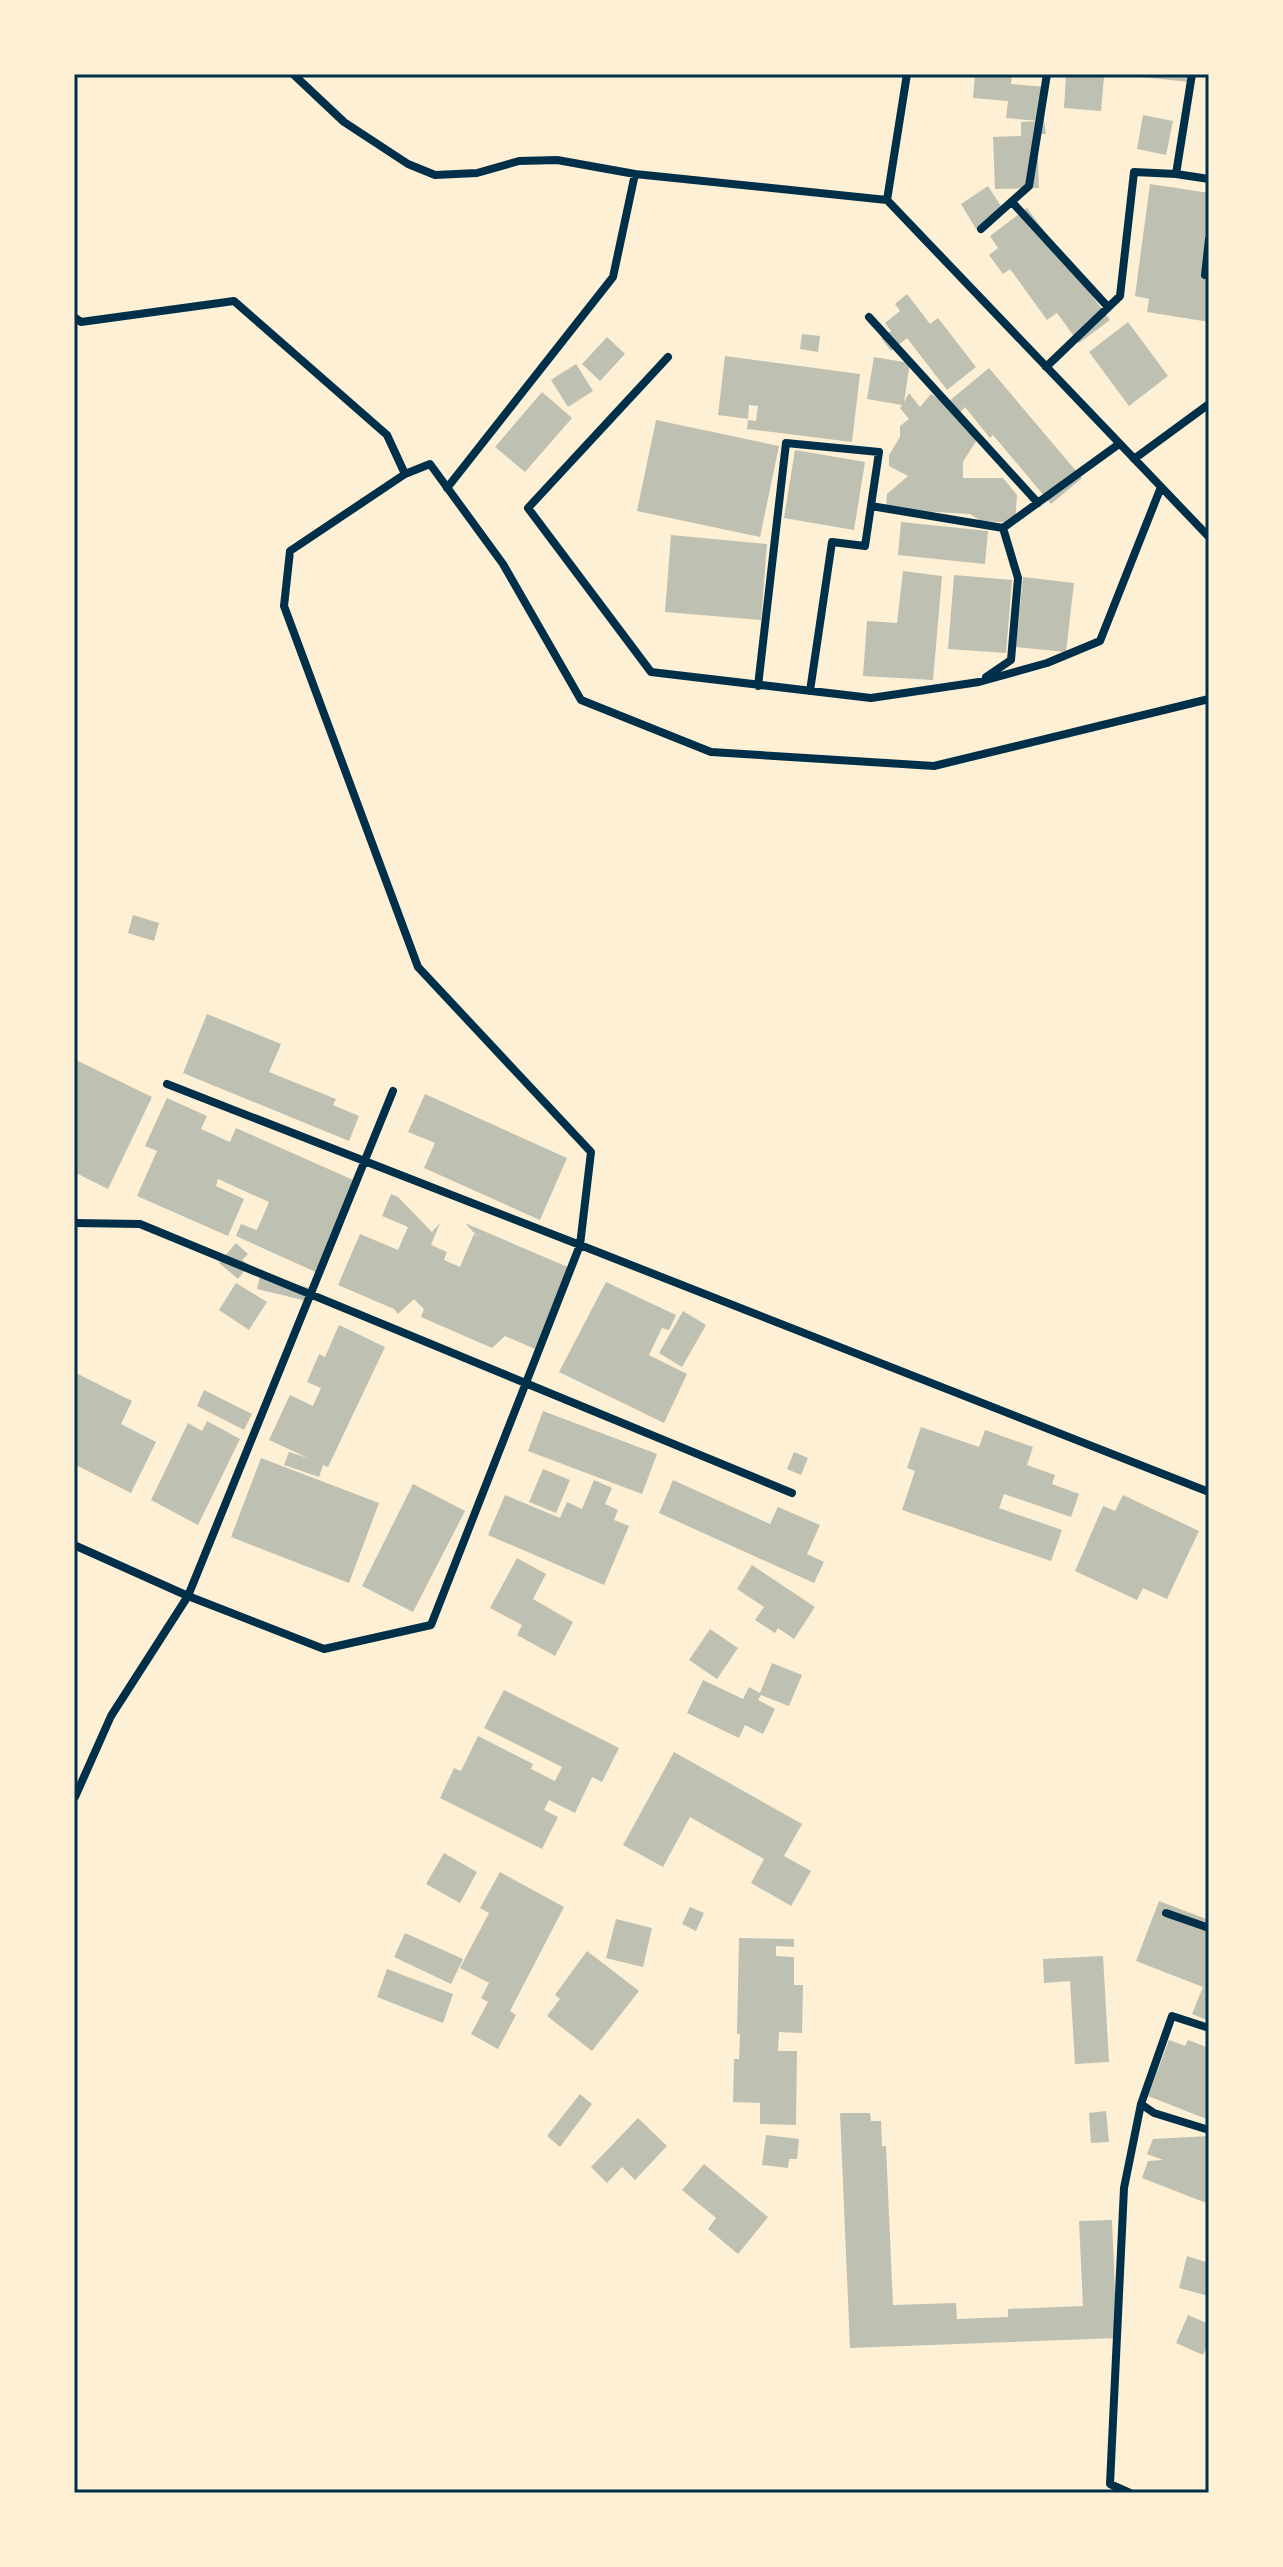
<svg xmlns="http://www.w3.org/2000/svg" width="1283" height="2567" viewBox="0 0 1283 2567" font-family="Literata,serif">
<rect width="100%" height="100%" fill="#fdf0d5"/>
<path fill="#bec0b2" d="M975 74H1012L1011 84 1047 87 1044 121 1046 134H1037L1039 188 995 189 993 137 1021 136V122L1040 121 1006 118 1008 101 973 98Z
M1066 74 1104 77 1101 111 1064 108Z
M1131 74H1191L1190 82 1131 76Z
M1143 115 1173 121 1166 155 1137 149Z
M1150 184 1209 193V322L1147 312 1149 299 1135 296Z
M988 186 1004 211 976 229 961 204Z
M1027 208 1110 320 1079 343 1057 313 1047 320 1010 269 1003 274 989 255 998 248 990 236Z
M907 294 930 324 938 318 976 367 947 390 907 338 891 351 881 338 891 331 885 323 900 311 895 304Z
M1128 322 1168 376 1129 406 1089 352Z
M802 334 820 336 818 352 800 349Z
M607 337 625 354 600 381 582 364Z
M725 356 860 374 852 442 747 429 748 420 756 421 758 406 749 405 748 419 718 415Z
M874 357 910 363 904 402 909 393 920 407 931 394 951 406 948 402 989 368 1082 478 1051 504 993 435 990 438 965 407 958 414 978 438 963 462V478H1003L1017 495 1015 523 981 521 970 514 886 509 887 494 908 476 889 466V455L900 437V426L909 419 900 408 902 405 867 399Z
M576 364 593 391 568 407 551 380Z
M542 392 572 418 525 472 495 447Z
M656 420 779 446 760 537 637 511Z
M795 450 865 462 854 530 784 518Z
M901 522 988 531 985 564 898 555Z
M671 535 767 544 761 620 665 612Z
M903 571 942 576 933 680 863 676 867 621 897 623Z
M954 575 1012 580 1006 653 948 649Z
M1023 577 1074 583 1066 652 1016 647Z
M133 915 159 923 154 941 128 933Z
M207 1014 281 1044 269 1072 336 1099 333 1105 359 1116 349 1141 183 1073Z
M74 1059 152 1097 108 1189 74 1172Z
M425 1094 567 1158 540 1220 424 1168 435 1143 408 1132Z
M167 1098 207 1116 201 1129 230 1142 236 1128 360 1183 320 1274 236 1236 241 1224 257 1230 269 1202 218 1179 216 1186 244 1199 228 1236 137 1196 157 1151 145 1146Z
M391 1194 398 1197 432 1232 440 1223 431 1245 447 1252 444 1260 460 1267 474 1234 478 1237 465 1223 570 1268 535 1349 505 1336 492 1348 421 1317 424 1309 414 1299 398 1314 394 1309 338 1285 360 1234 398 1250 408 1227 382 1216Z
M236 1243 248 1254 242 1260 249 1265 238 1279 219 1263Z
M260 1276 310 1288 307 1301 257 1289Z
M606 1282 676 1315 669 1330 662 1328 649 1355 687 1374 664 1423 559 1372Z
M236 1283 267 1302 249 1330 219 1310Z
M683 1311 706 1325 682 1367 659 1353Z
M339 1325 385 1347 328 1467 323 1465 319 1477 284 1465 289 1452 308 1458 269 1440 290 1395 313 1406 321 1388 307 1382 319 1354 325 1357Z
M74 1372 132 1401 121 1424 156 1442 131 1493 74 1464Z
M204 1390 252 1414 244 1430 197 1406Z
M543 1411 657 1454 642 1494 528 1451Z
M207 1421 240 1439 198 1525 151 1500 188 1423 202 1431Z
M921 1427 979 1447 985 1430 1033 1447 1027 1465 1055 1475 1052 1484 1079 1494 1071 1517 1004 1494 999 1508 1062 1530 1051 1561 902 1510 915 1471 907 1468Z
M794 1452 808 1458 801 1475 787 1469Z
M261 1458 379 1503 349 1583 231 1537Z
M543 1469 570 1480 556 1513 529 1502Z
M594 1480 612 1488 605 1504 618 1510 614 1520 629 1526 604 1585 488 1535 505 1495 560 1518 567 1502 582 1509Z
M673 1480 770 1524 778 1507 820 1525 807 1554 824 1562 814 1583 659 1513Z
M413 1484 465 1511 413 1612 362 1586Z
M1123 1495 1199 1531 1167 1599 1143 1588 1137 1600 1075 1571 1103 1506 1115 1511Z
M517 1558 546 1574 533 1599 573 1622 555 1656 517 1635 522 1625 490 1608Z
M752 1565 815 1607 794 1639 778 1628 775 1633 755 1620 764 1607 737 1589Z
M710 1629 738 1648 717 1679 689 1660Z
M772 1663 802 1675 789 1706 761 1695 758 1700 775 1709 763 1734 745 1725 739 1738 687 1713 703 1680 743 1699 749 1687 760 1693Z
M504 1690 619 1748 602 1782 592 1777 575 1813 549 1800 544 1810 558 1817 542 1849 440 1798 454 1768 461 1771 478 1736 533 1764 531 1769 555 1781 562 1767 484 1728Z
M674 1752 802 1824 784 1856 811 1871 791 1906 751 1883 764 1859 690 1817 663 1867 623 1845Z
M444 1853 477 1872 460 1903 426 1884Z
M500 1872 564 1907 510 2011 516 2015 498 2049 471 2034 488 2002 481 1998 489 1983 460 1968 489 1913 480 1908Z
M1159 1901 1209 1920V2021L1192 2014 1203 1987 1136 1961Z
M690 1907 704 1913 696 1931 682 1924Z
M616 1919 652 1928 643 1967 606 1958Z
M405 1933 463 1959 451 1984 394 1957Z
M739 1938 794 1939V1947L776 1946V1956L794 1957V1985H803L802 2033 779 2032 778 2051H797L796 2125 760 2124V2103L733 2102 734 2059H739L740 2034H737Z
M587 1951 639 1991 592 2051 547 2016 560 1999 555 1995Z
M1103 1956 1109 2062 1075 2064 1070 1981 1044 1983 1043 1959Z
M387 1969 453 1994 443 2023 377 1997Z
M1169 2040 1185 2046 1188 2040 1209 2048V2120L1148 2096Z
M580 2094 592 2104 560 2147 547 2136Z
M1106 2111 1109 2142 1091 2143 1089 2113Z
M840 2113H870L871 2121H881L882 2146H886L893 2305 956 2303 957 2319 1008 2317V2309L1083 2306 1079 2221 1112 2220 1117 2338 850 2348Z
M638 2118 667 2146 635 2180 622 2167 607 2183 591 2167Z
M766 2135 799 2139 797 2159H789L788 2168 762 2165Z
M1209 2136V2204L1142 2178 1148 2161 1163 2160 1147 2154 1153 2139Z
M704 2164 768 2217 738 2254 708 2229 716 2218 682 2190Z
M1187 2256 1209 2263V2296L1179 2288Z
M1188 2315 1209 2324V2342L1203 2355 1176 2343Z"/>
<g fill="none" stroke-linecap="round" stroke-linejoin="round">
<path stroke="#003049" stroke-width="8" d="M293 74 344 122 408 164 435 175 477 173 519 161 557 160 635 174 887 200 1209 537
M1176 174 1209 179
M887 200 907 74
M1012 202 1108 307
M981 229 1029 186 1047 74
M1205 275 1209 239
M74 317 81 322 234 301 387 435 405 474
M869 317 1038 503
M668 357 528 508 651 672 871 698 979 682 1047 663 1100 641 1161 487
M1046 367 1120 296 1134 172 1176 174 1192 74
M1134 459 1209 404
M447 488 613 277 635 174
M871 506 1003 528 1119 444
M986 677 1011 660 1018 578 1003 528
M758 686 786 443 879 452 865 546 832 542 810 691
M167 1084 580 1245 591 1152 418 967 284 606 290 551 405 474 430 464 503 564 581 700 711 752 934 766 1209 699
M393 1091 188 1596 324 1649 431 1625 580 1245 1209 1492
M74 1223 140 1224 792 1493
M74 1545 188 1596 111 1716 75 1797
M1166 1913 1209 1928
M1209 2028 1172 2016 1141 2104 1154 2113 1209 2130
M1130 2493 1110 2484 1124 2188 1141 2104"/>
</g>
<rect width="1283" height="2567" fill="none" stroke="#fdf0d5" stroke-width="152"/>
<rect x="76" y="76" width="1131" height="2415" fill="none" stroke="#003049" stroke-width="3"/>
</svg>
